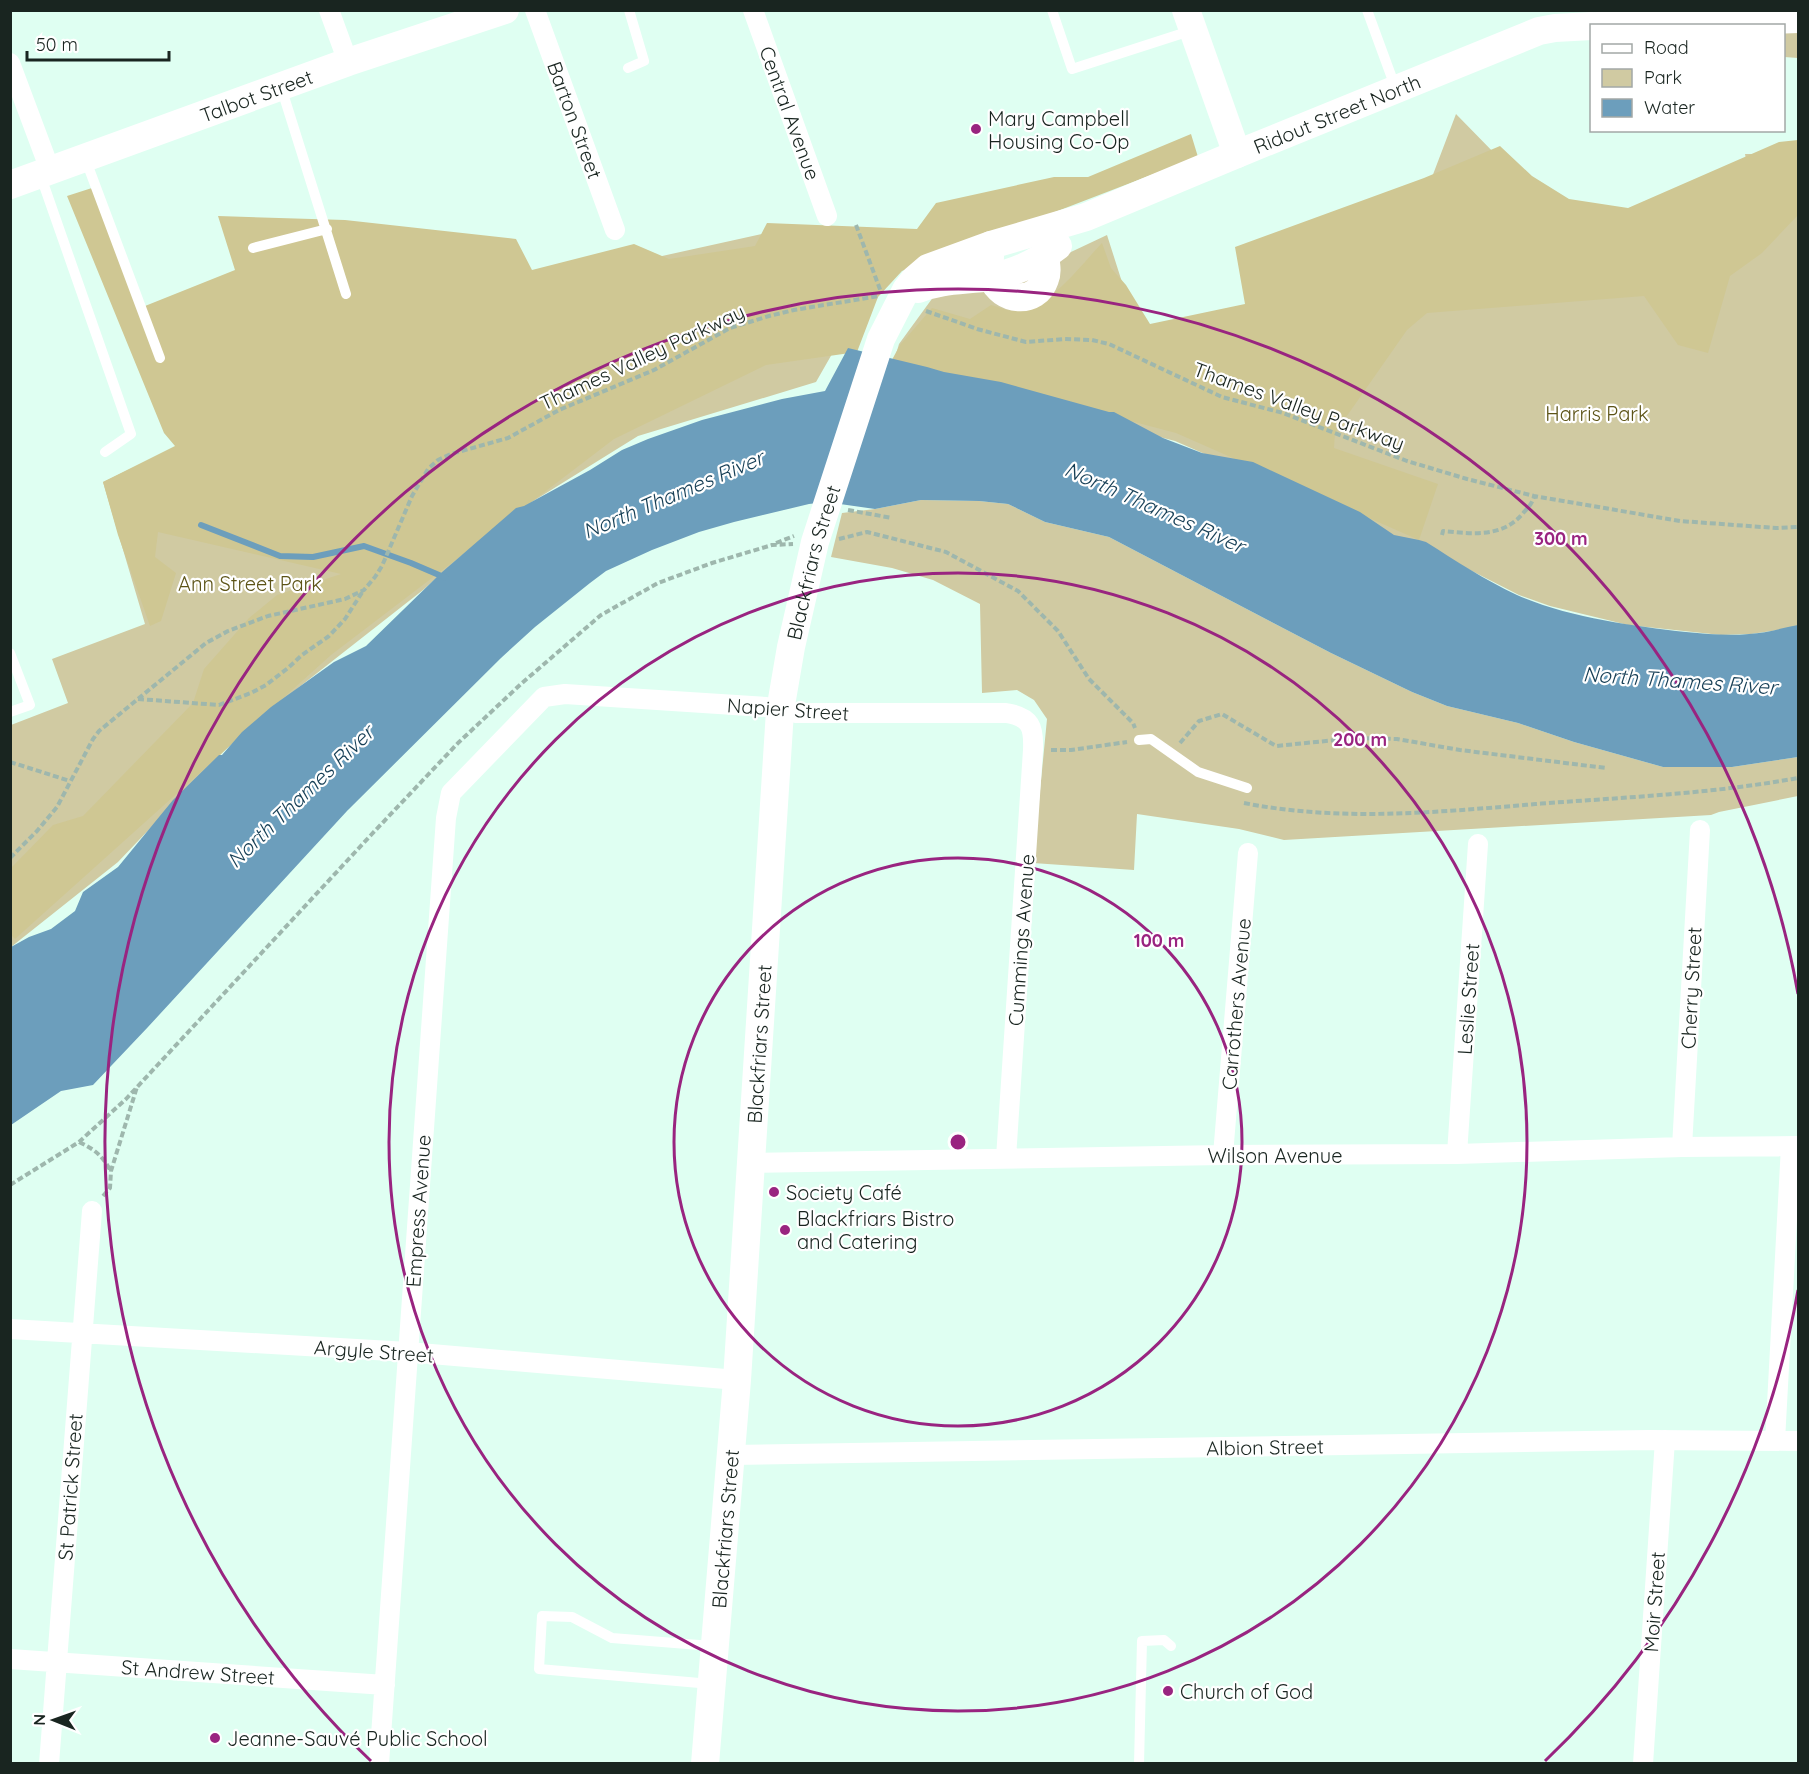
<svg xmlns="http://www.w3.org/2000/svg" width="1809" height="1774" viewBox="0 0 1809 1774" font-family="Quicksand,sans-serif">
<rect width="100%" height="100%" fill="#dffff2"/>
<path fill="#d0caa2" d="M1798 32V58L1784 57V33Z
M1456 114 1500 159 1550 197 1627 217 1747 164 1745 154H1798V627L1751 634 1721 635 1628 625 1550 606 1519 595 1466 568 1175 441 957 384 888 381 899 344 934 296 1020 276 1107 235 1136 326 1245 332 1429 185Z
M803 225 840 340 816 382 638 436 498 523 423 590 242 732 118 862 11 947V725L68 703 52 659 145 624 103 482 176 447 344 326Z
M921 500 979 501 1008 504 1045 522 1109 537 1331 653 1412 692 1447 706 1518 723 1574 742 1663 767H1732L1798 757V796L1719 812 1711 815 1284 840 1239 829 1137 814 1134 870 1033 863 1047 719 1034 700 1017 690 982 693 980 604 933 580 892 568 831 557 842 513 875 509Z"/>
<path fill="#cfc793" d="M1191 134 1198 157 902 271 878 297 857 352 766 365 614 439 331 655 15 939 11 935V868L53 825 83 816 193 703 204 669 249 618 277 595 341 574 158 532 155 557 176 573 161 621 150 626 118 535 103 482 175 446 164 433 67 196 95 187 145 306 235 270 218 216 345 220 516 239 532 270 634 244 669 259 755 246 767 223 917 229 936 203 1054 177H1088Z
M1798 140V215L1762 253 1730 276 1708 353 1678 345 1644 296 1427 313 1407 330 1335 433 1334 448 1438 484 1419 540 1176 433 956 375 887 369 900 345 932 308 970 319 991 305C999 307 1007 311 1014 311 1049 310 1079 267 1102 243L1111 268 1126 285 1150 324 1245 304 1235 247 1424 178 1500 146 1532 176 1569 199 1628 208 1779 142Z"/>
<path fill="#6c9ebc" d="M848 348 927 367 944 372 1001 382 1109 412H1114L1163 438 1202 453 1253 462 1360 512 1394 535 1419 540 1426 542C1456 561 1485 580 1517 595 1567 617 1632 626 1686 632 1707 634 1728 636 1749 634 1766 633 1782 628 1798 625V757L1732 767H1663L1574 742 1518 723 1447 706 1412 692 1331 653 1109 537 1045 522 1008 504 979 501 921 500 875 509 826 502 809 504 734 522 699 532 652 550 606 571 590 583 535 627 501 658 347 811 148 1027 93 1085 61 1091 11 1125V947L29 937 51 929 75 911 83 892 118 867 173 800 219 755H222L242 732 271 707 334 662 366 646 441 573 516 508 524 506 590 470 622 450 648 439 702 420 782 399 825 391Z"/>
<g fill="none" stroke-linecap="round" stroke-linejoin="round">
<path stroke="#6c9ebc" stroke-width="6" d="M201 525 280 556 313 557 364 546 411 563 446 578"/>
<path stroke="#9eb7ad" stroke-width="4" stroke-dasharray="6 3" stroke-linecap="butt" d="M856 225 881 292
M926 311 977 329 1026 342 1065 339 1092 340 1109 344 1222 397 1283 413 1407 461 1467 479 1534 496 1680 521 1776 528 1798 527
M848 510 892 518
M1442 535 1443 531C1472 534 1504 538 1524 512 1529 507 1533 502 1534 496
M839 539 867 532 946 552 1018 591 1058 631 1089 679 1133 723 1135 728
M776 543 794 536
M138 699 219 705 251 693 266 685 288 668 302 655 329 636 345 619 363 591
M1180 743 1199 721 1222 714 1276 746 1356 738 1397 739 1460 750 1606 768
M1051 750H1071L1127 742
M10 762 70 781
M1244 803C1345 823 1447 811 1549 803 1632 797 1716 793 1798 778
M10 858 37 831 57 807 93 739 99 731 206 643 228 631 268 616 345 599 364 590 375 577 382 566 412 496 428 469 438 460 451 454 508 438 559 410 654 370 730 328 769 316 794 310 879 296
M79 1142C94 1149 102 1155 110 1170
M10 1185 79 1142 126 1099 371 835 458 743 522 683 601 615 658 583 712 563 772 545 793 544
M103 1196 110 1188 111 1171 137 1087"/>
<path stroke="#fff" stroke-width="10" d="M1052 10 1072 69 1193 30
M1367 10 1396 89
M628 68 644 61 629 10
M281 87 346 294
M85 158 160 358
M40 174 131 434 105 452
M253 248 327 229
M10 653 30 705 10 712
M1139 740 1151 739 1198 772 1247 788
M711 1684 539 1669 542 1616 572 1617 612 1638 712 1646
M1139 1764 1142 1641 1164 1640 1171 1646"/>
<path stroke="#fff" stroke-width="20" d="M329 10 348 62
M535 10 615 230
M753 10 827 216
M10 63 50 170
M1682 1147 1700 830
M1457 1154 1478 844
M1223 1155 1248 853
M751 1163 1223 1155 1457 1154 1682 1147 1798 1146
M10 1329 408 1352 737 1380
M1775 1441 1791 1146
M732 1455 1649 1440 1798 1441
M10 1659 385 1685
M49 1764 92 1211
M379 1764 446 818 451 793 544 697 565 694 766 707 796 713H1006C1031 717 1034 727 1033 750L1006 1158
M1643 1764 1665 1440"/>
<g stroke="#fff" stroke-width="28">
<path d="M1186 10 1237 154"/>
<path d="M1598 26 1798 19"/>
<path id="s1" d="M10 185 348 62 505 10"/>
<path id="s2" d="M1045 256C1046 264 1048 272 1045 279 1036 306 1001 301 992 278 988 267 990 256 991 245L1086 217 1237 154 1539 31 1555 28 1592 26"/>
<path d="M918 289C942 279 966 281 991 277 1016 273 1039 261 1058 246"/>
<path id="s3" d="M705 1764 737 1380 780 711 791 647 815 542 881 339 906 290 914 280 928 268 991 245"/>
</g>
</g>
<g fill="none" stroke="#992480" stroke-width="3">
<circle cx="958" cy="1142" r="284"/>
<circle cx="958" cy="1142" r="569"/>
<path d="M1798 1290A853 853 0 0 1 1545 1761M371 1761A853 853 0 1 1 1798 994"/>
</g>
<g fill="#992480" stroke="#fff" stroke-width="2">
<circle cx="976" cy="129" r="6"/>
<circle cx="774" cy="1192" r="6"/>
<circle cx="785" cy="1230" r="6"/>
<circle cx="1168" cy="1691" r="6"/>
<circle cx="215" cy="1738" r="6"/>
</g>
<g text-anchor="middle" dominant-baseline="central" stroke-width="4.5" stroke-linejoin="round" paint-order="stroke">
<g font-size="20" fill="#192520" stroke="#fff">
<text stroke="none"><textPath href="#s1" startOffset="262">Talbot Street</textPath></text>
<text transform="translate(790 113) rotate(70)">Central Avenue</text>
<text stroke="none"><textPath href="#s2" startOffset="496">Ridout Street North</textPath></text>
<text transform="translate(575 120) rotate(70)">Barton Street</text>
<text transform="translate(642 357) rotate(-25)">Thames Valley Parkway</text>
<text transform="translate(1299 406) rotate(20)">Thames Valley Parkway</text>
<text stroke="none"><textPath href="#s3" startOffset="1208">Blackfriars Street</textPath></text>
<text transform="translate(788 709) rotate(4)">Napier Street</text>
<text transform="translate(1021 940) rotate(-86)">Cummings Avenue</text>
<text transform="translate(1691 988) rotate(-87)">Cherry Street</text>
<text transform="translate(1468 999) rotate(-86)">Leslie Street</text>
<text transform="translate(1236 1004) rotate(-85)">Carrothers Avenue</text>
<text stroke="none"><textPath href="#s3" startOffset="722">Blackfriars Street</textPath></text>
<text x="1275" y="1155">Wilson Avenue</text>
<text transform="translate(418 1211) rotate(-86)">Empress Avenue</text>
<text transform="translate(374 1351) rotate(4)">Argyle Street</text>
<text transform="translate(1265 1447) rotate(-1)">Albion Street</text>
<text transform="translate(70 1487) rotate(-86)">St Patrick Street</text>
<text stroke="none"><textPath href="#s3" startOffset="236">Blackfriars Street</textPath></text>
<text transform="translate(1654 1602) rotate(-86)">Moir Street</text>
<text transform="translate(198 1672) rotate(4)">St Andrew Street</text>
</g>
<g font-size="20" fill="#192520" stroke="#fff" text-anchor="start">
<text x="988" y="118">Mary Campbell<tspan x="988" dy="23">Housing Co-Op</tspan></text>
<text x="786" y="1192">Society Café</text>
<text x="797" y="1218">Blackfriars Bistro<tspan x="797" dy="23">and Catering</tspan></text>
<text x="1180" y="1691">Church of God</text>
<text x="227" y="1738">Jeanne-Sauvé Public School</text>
</g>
<g font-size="20" fill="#5c5316" stroke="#fff">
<text x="1597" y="413">Harris Park</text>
<text x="250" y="583">Ann Street Park</text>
</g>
<g font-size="21" font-style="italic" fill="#153e55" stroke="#fff">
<text transform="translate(673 494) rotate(-23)">North Thames River</text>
<text transform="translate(1155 507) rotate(24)">North Thames River</text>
<text transform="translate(1680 680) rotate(4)">North Thames River</text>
<text transform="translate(300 796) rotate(-44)">North Thames River</text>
</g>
</g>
<circle cx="958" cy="1142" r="9" fill="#992480" stroke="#fff" stroke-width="3"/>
<g font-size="18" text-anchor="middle" font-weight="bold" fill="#992480" stroke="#fff" stroke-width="4.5" stroke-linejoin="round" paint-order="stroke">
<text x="1561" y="545">300 m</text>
<text x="1360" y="746">200 m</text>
<text x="1159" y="947">100 m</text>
</g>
<rect width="1809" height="1774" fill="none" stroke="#192520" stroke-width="24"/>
<rect x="1590" y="24" width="195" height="108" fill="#ffffff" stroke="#a3a8a6" stroke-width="1.5"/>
<rect x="1602" y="44" width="30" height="9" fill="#ffffff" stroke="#a3a8a6" stroke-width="1.5"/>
<text x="1644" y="54" font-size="18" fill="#192520">Road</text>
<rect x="1602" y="69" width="30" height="18" fill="#d0caa2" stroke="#a3a8a6" stroke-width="1.5"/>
<text x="1644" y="84" font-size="18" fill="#192520">Park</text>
<rect x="1602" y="99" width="30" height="18" fill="#6c9ebc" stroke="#a3a8a6" stroke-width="1.5"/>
<text x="1644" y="114" font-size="18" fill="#192520">Water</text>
<g transform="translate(54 1720) rotate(271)" stroke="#ffffff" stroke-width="4.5" paint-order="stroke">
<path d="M0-4.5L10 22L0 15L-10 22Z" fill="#192520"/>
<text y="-9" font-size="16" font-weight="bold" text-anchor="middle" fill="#192520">N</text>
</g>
<path d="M27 51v9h142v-9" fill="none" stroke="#192520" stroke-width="3"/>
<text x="36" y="51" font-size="18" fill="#192520" stroke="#ffffff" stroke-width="4.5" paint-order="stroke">50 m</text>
</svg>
